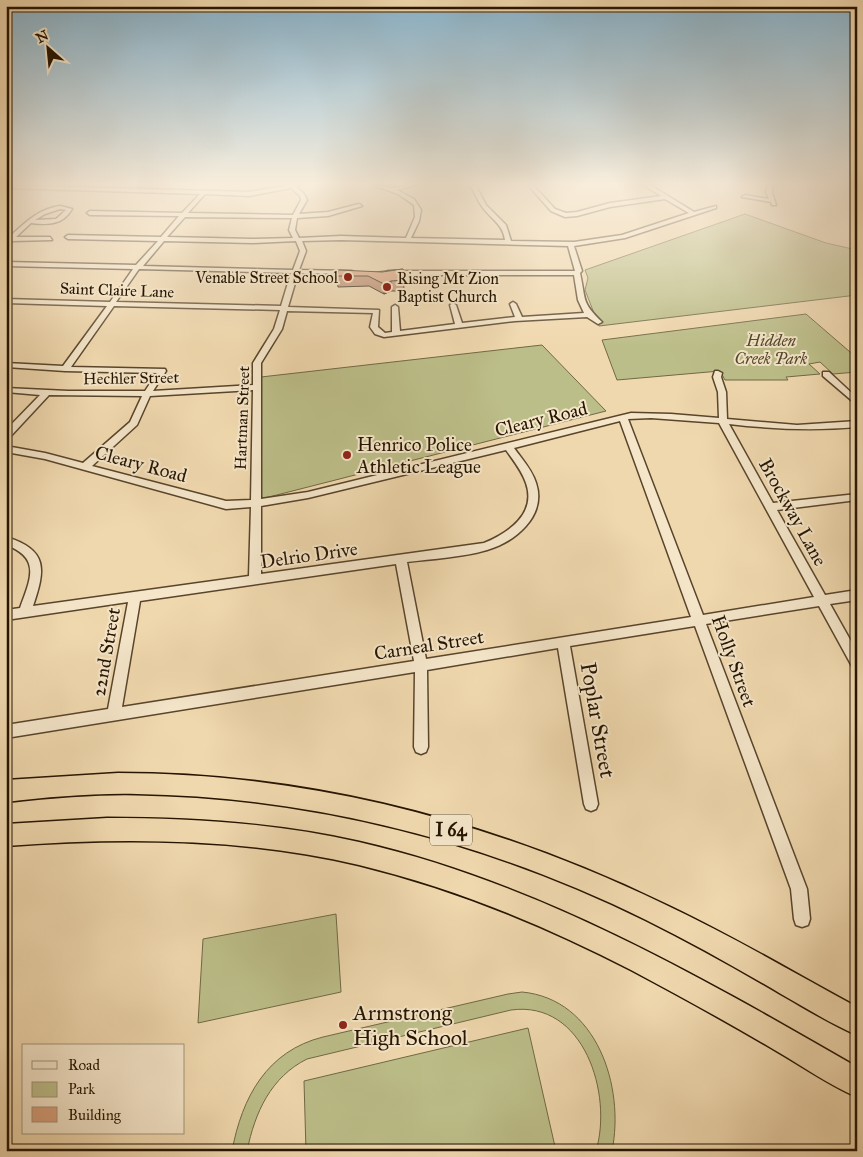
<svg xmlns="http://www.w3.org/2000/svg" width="863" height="1157" viewBox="0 0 863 1157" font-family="'IM FELL Great Primer',serif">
<rect width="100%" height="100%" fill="#f0d8ae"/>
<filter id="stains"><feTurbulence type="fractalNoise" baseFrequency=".004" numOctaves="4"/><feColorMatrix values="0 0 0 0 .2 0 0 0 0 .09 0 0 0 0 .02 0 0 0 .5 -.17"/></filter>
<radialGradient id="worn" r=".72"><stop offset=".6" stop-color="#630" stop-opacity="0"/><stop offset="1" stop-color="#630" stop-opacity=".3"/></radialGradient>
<path fill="#bcbe89" stroke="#706945" d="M745 214 826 243 857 250V295L599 326 585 290 588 278 585 270Z
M806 314 857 358 854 360 857 362V372L833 374 820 362 809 364 820 374 786 377 788 380H725L720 371 617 380 602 340Z
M542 345 606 411 261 499V377Z
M336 914 341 992 198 1023 203 939Z
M522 992C597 999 625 1087 612 1151H596C613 1094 584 1000 511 1010L307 1059C271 1077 255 1112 247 1151H232C242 1097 267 1051 323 1037L508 994Z
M528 1028 556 1151H306L304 1081Z"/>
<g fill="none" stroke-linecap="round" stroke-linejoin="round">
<defs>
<path id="minor" d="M6 185 249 192 290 185H301L296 187 304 194 307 200 299 214 328 212 359 204 362 206 328 216 297 218 295 230 299 238 341 236 406 238 415 217 414 205 398 194 373 185 392 188 417 185 397 190 414 199 421 210 419 221 411 238 505 240C503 223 490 219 481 205 476 198 475 191 469 185L476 186 486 205 506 225 511 241 574 242 622 235 689 213 665 199 610 207 577 216 565 217 551 211 528 185H533L555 209 566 213 577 212 610 203 661 196 644 185H650L694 212 716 206V208L625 238 574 246 582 271 580 273C586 300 581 302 602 322L598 324 587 317 515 321 384 337 375 334 370 327 373 313 287 311 282 329 261 363V499L308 492 631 413 671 414 719 418 718 392 713 377 715 371H718L722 373 721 377 726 392 727 419 797 425 857 421V427C813 431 772 429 729 424L773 503 857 494V500L777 510 825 595 857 590V600L830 604 857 652V669L853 668 819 606 706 624 807 889 810 919 808 925 802 927 796 925 794 919 791 889 695 626 570 646 598 804 596 809 591 811 586 809 584 804 558 648 427 670 428 747 426 752 421 754 416 752 414 747 415 672 6 738V725L108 709 128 602 6 620V610L20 608C30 580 42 558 6 545V537C49 550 45 570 33 606L249 576 251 507 226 509 45 459 6 452V446L45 453 83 463 130 422 142 396 49 395 9 438 6 439V430L40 395 6 392V388L68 391H145L157 373 65 371 6 367V363L63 366 107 306 6 303V299L110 302 133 269 6 266V262L136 265 158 241 68 239 65 237 68 235 161 237 179 216 90 215 87 213 90 211 182 213 200 194 6 188ZM291 188 300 196 301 200 293 215 188 213 205 194 249 196ZM185 217 292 218 289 230 293 238 253 239 167 237ZM341 240 568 246 575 271H388L385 273 388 275H574L578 300 584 313 522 317 516 304 513 302 510 304 515 317 462 323 456 305 453 303 450 305 455 324 400 331 398 307 395 305 392 307V332L385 333 378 327 379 310 288 307 298 273 354 274 355 273 352 271 299 270 306 251 302 241ZM164 241 253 243 296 241 300 251 293 270 143 266ZM139 269 291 273 281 306 116 302ZM114 306 280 310 274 329 253 363V385L153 391 166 371 165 369 71 367ZM253 390 251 500 226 501 92 466 137 425 150 396ZM651 418 719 423 814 597 703 615 628 419ZM620 421 691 617 426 659 407 562C432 559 464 557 487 550 515 542 547 516 536 483 532 470 522 459 514 448ZM506 450C513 460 522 471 526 483 537 514 508 533 484 543L261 574V506L308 498ZM396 564 414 661 122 707 140 601Z
M768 185H773L772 192 776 205H772L771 202 742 197 745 195 769 199 766 192Z
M60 206 72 209C63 225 48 225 31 223L16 237H50L52 240 12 241 6 245V240C23 225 37 209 60 206ZM60 209 66 210 56 219 35 220 45 214Z
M823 372H829L857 398V405L823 376Z"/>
<path id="highway" d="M118 773C308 773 491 821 662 903 729 934 792 972 857 1007V1035C831 1024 806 1008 781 994 737 968 692 943 646 920 488 842 314 797 137 794 93 793 50 797 6 802V780Z
M107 818C191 818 276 823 359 842 538 883 699 976 857 1067V1097C829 1085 804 1067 778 1052 729 1023 680 996 631 970 544 925 454 888 359 865 244 838 124 837 6 846V824Z"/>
</defs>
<use href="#minor" stroke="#58452c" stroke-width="3"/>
<use href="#highway" stroke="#251401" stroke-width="3"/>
<use href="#minor" fill="#f5e6ca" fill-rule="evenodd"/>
<use href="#highway" fill="#f0d8ae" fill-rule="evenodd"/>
</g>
<path fill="#bb8a6b" stroke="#251401" d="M403 269 404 291H391L384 294 369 286 338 287 337 276Z"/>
<path fill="#987057" stroke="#251401" d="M391 281V291L384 294V284Z"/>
<path fill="#d9a07c" stroke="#251401" d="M403 269V280L391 281 384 284 368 276H337L339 270 382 272Z"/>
<linearGradient id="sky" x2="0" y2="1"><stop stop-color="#89b6d0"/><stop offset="0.53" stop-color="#f8eddb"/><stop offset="1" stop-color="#f8eddb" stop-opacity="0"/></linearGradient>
<rect width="863" height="347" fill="url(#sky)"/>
<g fill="#8f2418" stroke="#f5e6ca" stroke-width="2">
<circle cx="348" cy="277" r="5"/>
<circle cx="387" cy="287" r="5"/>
<circle cx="347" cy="455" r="5"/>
<circle cx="343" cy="1025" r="5"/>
</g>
<g text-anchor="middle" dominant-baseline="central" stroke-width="4" stroke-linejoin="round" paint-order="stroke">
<g font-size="16" fill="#251401" stroke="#f5e6ca" text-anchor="end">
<text x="338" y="277">Venable Street School</text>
<text x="397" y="278" text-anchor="start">Rising Mt Zion<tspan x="397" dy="18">Baptist Church</tspan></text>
</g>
<g font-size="16" fill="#251401" stroke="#f5e6ca">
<text transform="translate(117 290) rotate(2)">Saint Claire Lane</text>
<text transform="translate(131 378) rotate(-1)">Hechler Street</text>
<text transform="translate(242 418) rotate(-88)">Hartman Street</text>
</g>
<g font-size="16" font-style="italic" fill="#52472a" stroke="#f5e6ca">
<text x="771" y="340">Hidden<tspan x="771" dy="18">Creek Park</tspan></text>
</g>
<rect fill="#f5e6ca" stroke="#63533d" stroke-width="1" x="430" y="814.5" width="42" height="31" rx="4"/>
<g font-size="18" font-weight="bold" fill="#251401">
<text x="451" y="830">I 64</text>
</g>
<g font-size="19" fill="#251401" stroke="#f5e6ca">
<text transform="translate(541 419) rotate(-14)">Cleary Road</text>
<text transform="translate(141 464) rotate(15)">Cleary Road</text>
<text transform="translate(793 512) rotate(61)">Brockway Lane</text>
<text transform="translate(309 555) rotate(-8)">Delrio Drive</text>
<text transform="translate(429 645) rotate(-9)">Carneal Street</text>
<text transform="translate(106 652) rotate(-80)">22nd Street</text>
<text transform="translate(734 661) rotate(70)">Holly Street</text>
</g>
<g font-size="19" fill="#251401" stroke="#f5e6ca" text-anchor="start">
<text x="357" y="444">Henrico Police<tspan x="357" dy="22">Athletic League</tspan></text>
</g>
<g font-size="22" fill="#251401" stroke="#f5e6ca">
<text transform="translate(598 720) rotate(80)">Poplar Street</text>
</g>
<g font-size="22" fill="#251401" stroke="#f5e6ca" text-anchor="start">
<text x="353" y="1012">Armstrong<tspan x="353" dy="25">High School</tspan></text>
</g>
</g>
<rect width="863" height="1157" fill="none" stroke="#f0d8ae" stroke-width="25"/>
<rect x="8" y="8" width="848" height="1142" fill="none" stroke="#251401" stroke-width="2.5"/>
<rect x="12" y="12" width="838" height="1132" fill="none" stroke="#251401"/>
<rect x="22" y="1044" width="162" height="90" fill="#f5e6ca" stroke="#a2927a"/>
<rect x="32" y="1061" width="25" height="8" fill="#f5e6ca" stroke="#a2927a"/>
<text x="68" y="1070" font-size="15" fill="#251401">Road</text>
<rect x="32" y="1082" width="25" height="15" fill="#bcbe89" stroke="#a2927a"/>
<text x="68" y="1094" font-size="15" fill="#251401">Park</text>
<rect x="32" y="1107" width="25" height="15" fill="#d9a07c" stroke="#a2927a"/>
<text x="68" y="1120" font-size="15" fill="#251401">Building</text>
<g transform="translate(48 48) rotate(333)" stroke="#f5e6ca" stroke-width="4" paint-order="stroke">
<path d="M0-4L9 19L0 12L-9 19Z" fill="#251401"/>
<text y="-8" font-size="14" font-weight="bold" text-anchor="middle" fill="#251401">N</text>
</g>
<rect width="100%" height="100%" filter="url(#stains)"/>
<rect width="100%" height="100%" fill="url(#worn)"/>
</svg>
